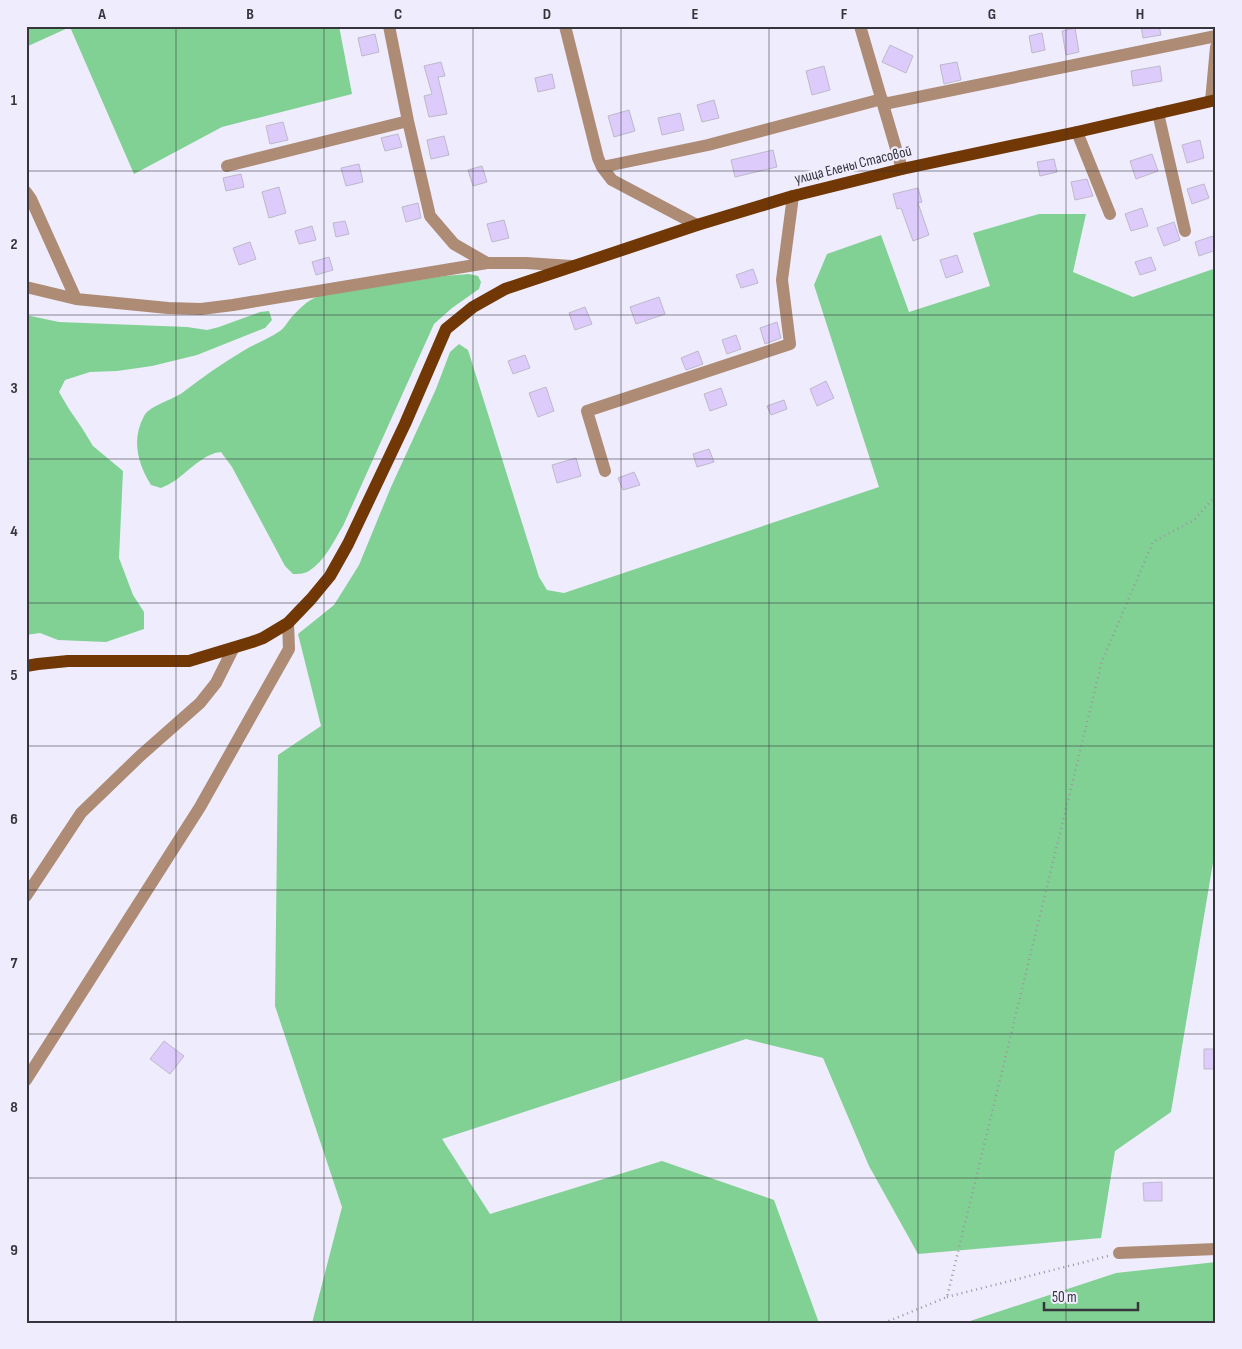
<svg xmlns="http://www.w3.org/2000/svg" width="1242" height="1349" viewBox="0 0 1242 1349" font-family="'Sofia Sans Condensed',sans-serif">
<rect width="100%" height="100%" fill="#eeecfd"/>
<path fill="#82d194" d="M26 26H339L352 94 222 127 134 174 70 27 26 47Z
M1039 214H1086L1073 272 1133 297 1216 268V845L1171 1112 1115 1151 1101 1238 918 1254 869 1166 823 1058 746 1039 442 1139 490 1214 662 1161 774 1200 819 1323H312L342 1207 275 1006 278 755 321 726 298 634 334 605 359 565 391 487 436 389 450 352 459 344 468 350 539 577 547 590 564 593 879 487 814 285 827 254 881 235 909 312 990 286 973 233Z
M469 274 478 276 481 282 479 289 452 308 434 324 343 526C333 542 325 561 309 571 304 574 298 574 293 574L285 566 232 467 221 452C205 453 188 471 176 480 171 483 166 486 161 488L151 485C138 464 131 440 144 416 151 404 175 400 186 390 204 376 223 363 243 351 255 344 268 339 280 331 284 328 287 323 290 319 299 309 306 301 319 296L444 276Z
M269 311 272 320 265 328 197 355 152 366 117 371 90 372 65 380 59 392 69 409 82 428 93 446 123 471 119 558 133 595 144 612V629L106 642 58 640 40 633 26 635V315L59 322 187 327 207 330 219 327 260 312Z
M1216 1262V1323H964L1116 1273Z"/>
<path fill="#ddcbfc" stroke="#beb9c9" d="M1141 26H1159L1161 35 1143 38Z
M1075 28 1079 52 1066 55 1062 31Z
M1042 33 1045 50 1032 53 1029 36Z
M375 34 379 52 362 56 358 38Z
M890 45 913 56 906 73 882 62Z
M441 62 445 76 438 77 447 114 429 117 424 96 432 94 424 66Z
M957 62 961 80 944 84 940 65Z
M824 66 830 90 812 95 806 71Z
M1160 66 1162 81 1133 86 1131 71Z
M552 74 555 88 538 92 535 78Z
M714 100 719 118 702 122 697 105Z
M629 110 635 131 614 137 608 116Z
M680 113 684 130 662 135 658 118Z
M283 122 288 140 270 144 266 126Z
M398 134 402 147 385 151 381 138Z
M444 136 449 155 431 159 427 140Z
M1200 140 1204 158 1187 163 1182 145Z
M773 150 777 167 735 177 731 160Z
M1152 154 1158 171 1136 179 1130 161Z
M1054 159 1057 172 1040 176 1037 162Z
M359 164 363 182 346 186 341 168Z
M482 166 487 182 473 186 468 170Z
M241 174 244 187 226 191 223 178Z
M1087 179 1093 196 1075 200 1071 182Z
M1204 184 1209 198 1192 204 1187 189Z
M279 187 286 213 269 218 262 192Z
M918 188 922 202 918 203 929 235 913 241 901 208 897 209 893 194Z
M418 203 421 218 406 222 402 207Z
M1142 208 1148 226 1131 231 1125 214Z
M504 220 509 238 492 242 487 224Z
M345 221 349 234 336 237 333 223Z
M1174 222 1180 240 1164 246 1157 228Z
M312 226 316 240 299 244 295 231Z
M1216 235V250L1199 256 1195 242Z
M250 242 256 259 239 265 233 248Z
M957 255 963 272 946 278 940 260Z
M329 257 333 270 316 275 312 262Z
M1151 257 1156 270 1140 275 1135 262Z
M753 269 758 283 741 288 736 275Z
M659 297 665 314 636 324 630 307Z
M585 307 592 324 575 330 569 313Z
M777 322 781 338 765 344 760 328Z
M736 335 741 349 727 354 722 340Z
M698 351 703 364 686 370 681 358Z
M525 355 530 368 513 374 508 361Z
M826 381 834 398 817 406 810 389Z
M546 387 554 411 538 417 529 393Z
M721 388 727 405 710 411 704 394Z
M784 400 787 409 771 415 767 406Z
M709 449 714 462 697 467 693 454Z
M576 458 581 476 557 483 552 465Z
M634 472 640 485 623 490 618 478Z
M164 1041 184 1056 170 1074 150 1059Z
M1204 1049H1216V1069H1204Z
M1162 1182V1201H1144L1143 1183Z"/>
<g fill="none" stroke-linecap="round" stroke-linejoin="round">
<path stroke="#9896a2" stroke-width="2.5" stroke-dasharray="1 4" stroke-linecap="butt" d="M947 1297 1108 1256
M884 1323 947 1297 1102 661 1153 542 1194 520 1216 495"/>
<path stroke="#ad8b75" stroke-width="12" d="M389 26 408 121 430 216 454 244 487 263
M565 26 598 158 602 167 612 180 697 225
M860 26 902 169
M1211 101 1216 47
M884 104 1216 36
M1158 113 1185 231
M1077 132 1110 214
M227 166 408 121
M602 167 708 145 882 99
M26 192 31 199 76 299
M26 287 76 299 168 308 201 309 233 305 487 263H526L572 266
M605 471 587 411 790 344 782 280 793 196
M26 896 81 813 140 756 200 703 216 683 233 649
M26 1080 200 807 289 649 288 623
M1119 1253 1216 1249"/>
<path stroke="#713704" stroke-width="12" d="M26 666 38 664 68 661H189L252 642 263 638 288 623 311 599 330 576 348 544 405 424 446 329 473 307 505 289 697 225 793 196 902 169 1077 132 1216 100"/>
</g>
<path fill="none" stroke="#36353c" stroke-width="1" stroke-opacity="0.55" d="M176 26V1323M324 26V1323M473 26V1323M621 26V1323M769 26V1323M918 26V1323M1066 26V1323M26 171H1216M26 315H1216M26 459H1216M26 603H1216M26 746H1216M26 890H1216M26 1034H1216M26 1178H1216"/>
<g text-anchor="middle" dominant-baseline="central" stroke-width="4.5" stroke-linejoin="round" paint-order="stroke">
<g font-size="15" fill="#36353c" stroke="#eeecfd">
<text transform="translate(853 165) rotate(-14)">улица Елены Стасовой</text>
</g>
</g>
<rect width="1242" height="1349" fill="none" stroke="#eeecfd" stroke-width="55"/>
<path d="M1044 1302v8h94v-8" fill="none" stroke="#36353c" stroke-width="2.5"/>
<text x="1052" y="1302" font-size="15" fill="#36353c" stroke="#eeecfd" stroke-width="4" paint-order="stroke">50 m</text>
<rect x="28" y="28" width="1186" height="1294" fill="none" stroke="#36353c" stroke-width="2"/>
<g font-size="16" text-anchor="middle" font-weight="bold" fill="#36353c">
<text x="102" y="19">A</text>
<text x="250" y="19">B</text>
<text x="398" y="19">C</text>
<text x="547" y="19">D</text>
<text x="695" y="19">E</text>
<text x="844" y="19">F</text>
<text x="992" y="19">G</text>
<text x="1140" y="19">H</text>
<text x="14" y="105">1</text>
<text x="14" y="249">2</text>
<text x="14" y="393">3</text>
<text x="14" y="536">4</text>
<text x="14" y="680">5</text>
<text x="14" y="824">6</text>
<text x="14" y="968">7</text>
<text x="14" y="1112">8</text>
<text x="14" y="1255">9</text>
</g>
</svg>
